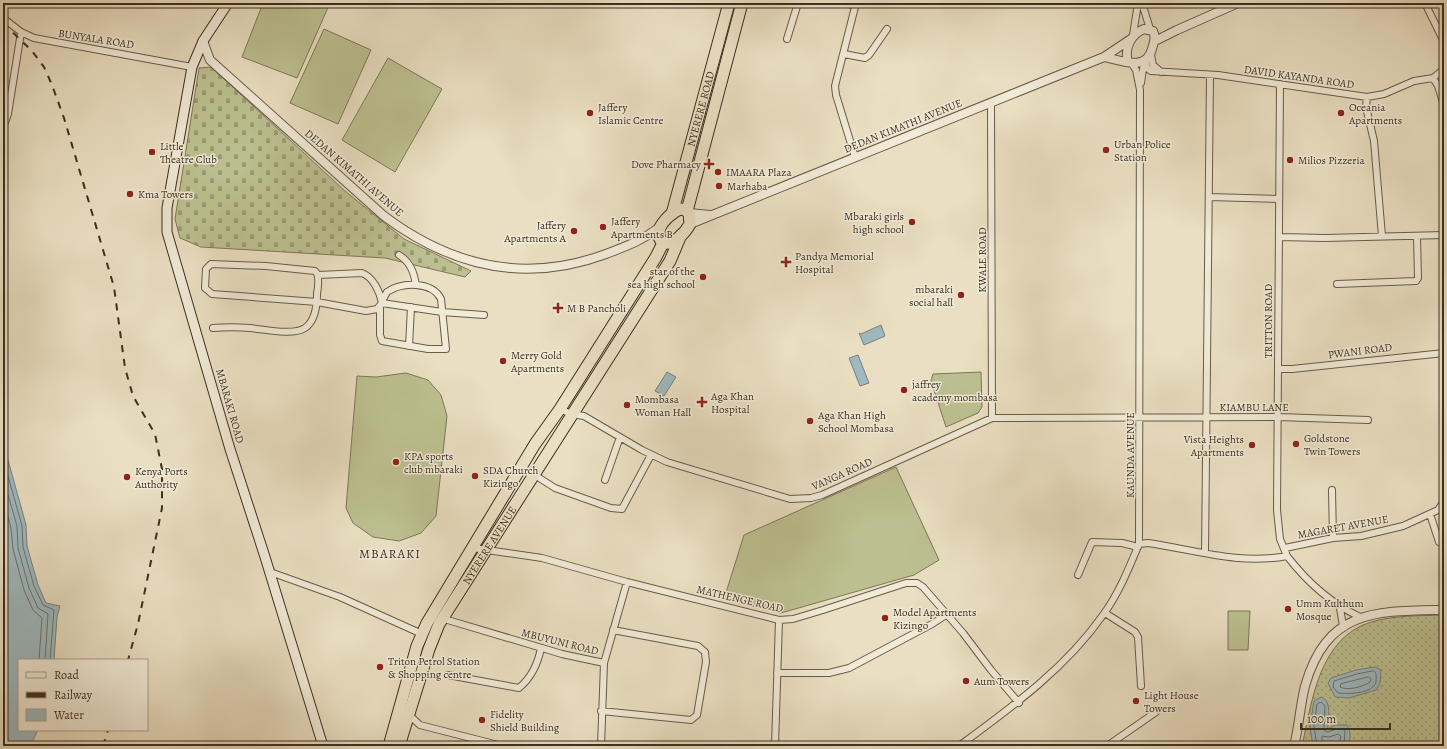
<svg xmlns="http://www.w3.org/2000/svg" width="1447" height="749" viewBox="0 0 1447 749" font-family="Alegreya,serif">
<defs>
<pattern id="grass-dots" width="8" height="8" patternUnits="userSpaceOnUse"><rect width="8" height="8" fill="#bcc090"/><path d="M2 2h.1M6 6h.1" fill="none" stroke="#9a9c75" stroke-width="1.8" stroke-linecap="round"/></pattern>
<pattern id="cemetery-stones" width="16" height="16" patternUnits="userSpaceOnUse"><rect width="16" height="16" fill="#bcc090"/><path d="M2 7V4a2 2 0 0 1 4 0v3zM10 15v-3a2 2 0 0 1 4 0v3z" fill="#9a9c75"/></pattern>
</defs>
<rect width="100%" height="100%" fill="#eadfc2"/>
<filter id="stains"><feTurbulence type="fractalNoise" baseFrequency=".005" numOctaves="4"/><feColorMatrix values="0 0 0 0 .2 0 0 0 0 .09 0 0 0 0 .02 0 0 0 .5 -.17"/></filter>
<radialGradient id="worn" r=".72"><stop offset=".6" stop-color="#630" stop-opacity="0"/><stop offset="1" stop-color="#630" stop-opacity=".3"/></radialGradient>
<path fill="url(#grass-dots)" stroke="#7c7858" d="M1444 615V746H1302C1312 701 1319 638 1371 622 1395 615 1420 616 1444 615Z"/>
<path fill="url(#cemetery-stones)" stroke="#7c7858" d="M211 67 345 191 404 239 471 271 465 277 385 258 201 247 180 238 175 219 199 68Z"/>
<path fill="#bcc090" stroke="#7c7858" d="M263 3H330L297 78 242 57Z
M324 29 371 50 338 124 290 103Z
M388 58 442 89 395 172 342 140Z
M981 372 982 407 978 413 946 427 931 381 933 374Z
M406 373 428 380 441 395 447 416 436 516 421 533 399 541 373 537 353 523 346 508 357 376 376 377Z
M896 467 939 560 914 575 781 613 724 599 744 535Z
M1228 611H1250L1248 650H1228Z"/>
<path fill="#9eb9bf" stroke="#77827f" d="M881 325 885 336 864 345 859 333 861 334Z
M858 355 869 383 860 386 849 358Z
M667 372 676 377 664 396 655 391Z
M3 442 26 525 27 546 38 585 46 603 60 606 57 617 54 660H19V730H38L30 746H3Z
M1375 667 1381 670 1380 684 1376 690 1349 698 1335 697 1328 683 1331 678 1356 670Z
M1321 697C1333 702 1327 717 1328 729L1335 725H1347C1351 732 1351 740 1347 746H1313L1310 727 1314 701Z"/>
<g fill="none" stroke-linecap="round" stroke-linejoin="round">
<path stroke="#6d7470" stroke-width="1" d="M3 458 22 526 23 547 34 586 43 605 54 610 50 660
M3 477 17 526 18 548 29 588 38 608 48 614 45 660
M3 498 11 528 13 549 24 590 33 610 42 618 39 660
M1374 671 1376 673C1376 677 1377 683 1374 686 1366 694 1348 694 1338 693L1333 687 1334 681 1357 674Z
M1369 677 1371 679 1370 682C1362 687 1348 691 1340 687L1341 684Z
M1317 746 1314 726 1317 704 1321 702 1325 706 1324 730 1328 732 1336 729 1345 730 1344 746
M1322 746V736L1329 737 1338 734 1341 736 1339 746"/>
<defs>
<path id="minor" d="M845 3 855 6
M1142 3 1150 29
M1425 3 1444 42
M3 18 21 32 34 38 192 67
M1133 35 1138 3
M787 39 798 3
M844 54 865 58 869 55 887 29
M1151 55 1153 65 1161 72
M1146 60 1147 68 1151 71 1218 75 1367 97 1384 94 1414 81 1433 78 1444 69
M1433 78 1438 86 1444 105
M1141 83 1144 62
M1280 84 1277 510 1280 539 1287 556
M1367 97 1366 107 1374 141 1382 236
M991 103 992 418
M3 128 8 114 21 32
M855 157 836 95 835 86 856 3
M1209 197 1279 199
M1279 237 1325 238 1444 235
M399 255C410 262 414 272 416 285
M1337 284 1416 281 1418 278 1417 236
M382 303 442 312 484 315
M380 306V335L382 341 428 349H446L441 299C432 281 402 282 387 292L382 301
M213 328C225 327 238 327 250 328 263 329 293 336 305 328 315 321 317 305 317 294 318 288 320 275 315 271L266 266 211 264 206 269 205 288 212 294 317 302 366 311 377 309 382 303C380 292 373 277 362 273L318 275
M409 346 411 307
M1278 369H1292L1444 353
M560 409 571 414 584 416 642 450 667 462 790 499 811 498 822 495 992 418 1278 417 1368 420
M533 474 555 488 611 508 622 509 651 455
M605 480 620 437
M1332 490 1333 538
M1430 514 1439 542
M1139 544 1148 543C1195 550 1240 565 1287 556 1307 582 1330 603 1360 617
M473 548 542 558 627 582 779 620 793 619 823 610 906 583H917L923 587 963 633 991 670 1019 703
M1285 548 1333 538 1361 536 1403 526 1438 510 1444 501
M1205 553 1210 76
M270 572 340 597 422 634
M1078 575 1092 542 1122 543 1138 547
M1340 608 1343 626
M1105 613 1135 632 1138 637 1141 686
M441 618 562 654 604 663 601 746
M604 663 627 582
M777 673H829L849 668 932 624 946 615
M448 675 519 688C531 678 538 663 541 648
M601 711 691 720 697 715 706 662 705 652 698 646 613 630
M409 715 420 725 502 746
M775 746 779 620
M959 746C1012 707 1065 669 1103 615 1119 593 1129 568 1139 544L1140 90 1136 70 1132 64
M1107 746 1156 712"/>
<path id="tertiary" d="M203 41 210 60 384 216C452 267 525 284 606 254 629 245 641 241 660 227
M1155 41 1177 30 1238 3
M1104 57C1121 60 1146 72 1152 49 1154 42 1156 37 1153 31L1144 29C1131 34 1124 48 1128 62
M689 213 710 215
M690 224 1104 57 1131 39
M1294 746C1299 727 1300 706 1305 686 1327 609 1376 611 1444 610"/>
<path id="secondary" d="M228 3 203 41 192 67 167 208V232L230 449 265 557 323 746"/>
<g id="trunk">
<path d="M680 209 685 210 689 213 690 224C685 233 674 245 663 243 650 231 669 214 680 209Z"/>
<path d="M687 211 742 3"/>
<path id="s1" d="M672 214 729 3"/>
<path d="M389 746 417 646 427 623 535 444 560 409 656 257 663 243"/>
<path id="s2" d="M399 746 429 649 439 624 670 261 681 235"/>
</g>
</defs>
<use href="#minor" stroke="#685b48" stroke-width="8"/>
<use href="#tertiary" stroke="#685b48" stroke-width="10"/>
<use href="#secondary" stroke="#3c2f20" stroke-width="11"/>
<use href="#trunk" stroke="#3c2f20" stroke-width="13"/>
<use href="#minor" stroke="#f1ead7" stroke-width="6"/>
<use href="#tertiary" stroke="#f1ead7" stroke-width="8"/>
<use href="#secondary" stroke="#f1ead7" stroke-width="9"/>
<use href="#trunk" stroke="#eadfc2" stroke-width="11"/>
<path stroke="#3c2f20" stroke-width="2" stroke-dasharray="7 7" stroke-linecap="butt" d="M3 23 32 51 44 67 52 85 64 118 114 287 125 368 133 396 155 434 162 469V508L138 624 128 660
M103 746 108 730"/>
</g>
<g fill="#8f2418" stroke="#f1ead7" stroke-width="1.5">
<circle cx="590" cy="113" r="4"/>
<circle cx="1341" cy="113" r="4"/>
<circle cx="1106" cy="150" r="4"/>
<circle cx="152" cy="152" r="4"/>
<circle cx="1290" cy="160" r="4"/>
<path d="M707 158h4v4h4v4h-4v4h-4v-4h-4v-4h4z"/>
<circle cx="718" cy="172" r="4"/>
<circle cx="719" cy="186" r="4"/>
<circle cx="130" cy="194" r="4"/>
<circle cx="912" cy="222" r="4"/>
<circle cx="603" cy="227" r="4"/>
<circle cx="574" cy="231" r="4"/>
<path d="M784 256h4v4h4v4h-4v4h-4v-4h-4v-4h4z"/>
<circle cx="703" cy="277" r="4"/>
<circle cx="961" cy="295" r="4"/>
<path d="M556 302h4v4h4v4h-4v4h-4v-4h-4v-4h4z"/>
<circle cx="503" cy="361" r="4"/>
<circle cx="904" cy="390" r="4"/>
<path d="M700 396h4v4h4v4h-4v4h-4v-4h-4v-4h4z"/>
<circle cx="627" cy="405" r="4"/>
<circle cx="810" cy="421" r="4"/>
<circle cx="1296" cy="444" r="4"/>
<circle cx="1252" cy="445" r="4"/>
<circle cx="396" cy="462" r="4"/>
<circle cx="475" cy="476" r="4"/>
<circle cx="127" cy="477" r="4"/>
<circle cx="1288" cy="609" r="4"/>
<circle cx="885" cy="618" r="4"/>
<circle cx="380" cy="667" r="4"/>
<circle cx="966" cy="681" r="4"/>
<circle cx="1136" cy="701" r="4"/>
<circle cx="482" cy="720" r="4"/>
</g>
<g text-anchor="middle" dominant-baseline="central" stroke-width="3" stroke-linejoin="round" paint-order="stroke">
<g font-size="11" fill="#3c2f20" stroke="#f1ead7">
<text transform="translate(96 39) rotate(9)">BUNYALA ROAD</text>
<text transform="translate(1299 77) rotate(8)">DAVID KAYANDA ROAD</text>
<text stroke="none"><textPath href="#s1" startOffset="109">NYERERE ROAD</textPath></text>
<text transform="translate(903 126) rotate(-22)">DEDAN KIMATHI AVENUE</text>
<text transform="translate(354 173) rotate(41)">DEDAN KIMATHI AVENUE</text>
<text transform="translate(982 260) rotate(-90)">KWALE ROAD</text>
<text transform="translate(1268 321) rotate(-90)">TRITTON ROAD</text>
<text transform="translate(1360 351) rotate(-7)">PWANI ROAD</text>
<text transform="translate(230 406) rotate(74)">MBARAKI ROAD</text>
<text x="1254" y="407">KIAMBU LANE</text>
<text transform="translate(1130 455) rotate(-90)">KAUNDA AVENUE</text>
<text transform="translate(842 474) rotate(-24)">VANGA ROAD</text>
<text transform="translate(1343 527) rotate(-10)">MAGARET AVENUE</text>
<text stroke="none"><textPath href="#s2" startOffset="222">NYERERE AVENUE</textPath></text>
<text transform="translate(740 599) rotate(13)">MATHENGE ROAD</text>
<text transform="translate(560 642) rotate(14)">MBUYUNI ROAD</text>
</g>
<g font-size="11" fill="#3c2f20" stroke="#f1ead7" text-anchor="start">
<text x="598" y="107">Jaffery<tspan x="598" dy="13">Islamic Centre</tspan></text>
<text x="1349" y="107">Oceania<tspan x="1349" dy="13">Apartments</tspan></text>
<text x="1114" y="144">Urban Police<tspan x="1114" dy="13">Station</tspan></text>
<text x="160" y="146">Little<tspan x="160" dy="13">Theatre Club</tspan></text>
<text x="1298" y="160">Milios Pizzeria</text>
<text x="701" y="164" text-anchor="end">Dove Pharmacy</text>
<text x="726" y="172">IMAARA Plaza</text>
<text x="727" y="186">Marhaba</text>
<text x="138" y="194">Kma Towers</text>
<text x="904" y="216" text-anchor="end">Mbaraki girls<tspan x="904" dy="13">high school</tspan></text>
<text x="611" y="221">Jaffery<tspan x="611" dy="13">Apartments B</tspan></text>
<text x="566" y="225" text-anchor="end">Jaffery<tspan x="566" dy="13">Apartments A</tspan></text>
<text x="795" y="256">Pandya Memorial<tspan x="795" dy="13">Hospital</tspan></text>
<text x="695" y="271" text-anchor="end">star of the<tspan x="695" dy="13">sea high school</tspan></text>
<text x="953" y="289" text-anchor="end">mbaraki<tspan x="953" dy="13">social hall</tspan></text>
<text x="567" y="308">M B Pancholi</text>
<text x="511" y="355">Merry Gold<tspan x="511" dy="13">Apartments</tspan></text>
<text x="912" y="384">jaffrey<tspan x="912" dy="13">academy mombasa</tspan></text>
<text x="711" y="396">Aga Khan<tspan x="711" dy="13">Hospital</tspan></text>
<text x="635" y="399">Mombasa<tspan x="635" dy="13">Woman Hall</tspan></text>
<text x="818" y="415">Aga Khan High<tspan x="818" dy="13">School Mombasa</tspan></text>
<text x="1304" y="438">Goldstone<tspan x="1304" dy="13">Twin Towers</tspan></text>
<text x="1244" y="439" text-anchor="end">Vista Heights<tspan x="1244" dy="13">Apartments</tspan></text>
<text x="404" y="456">KPA sports<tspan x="404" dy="13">club mbaraki</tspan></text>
<text x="483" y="470">SDA Church<tspan x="483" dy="13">Kizingo</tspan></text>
<text x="135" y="471">Kenya Ports<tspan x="135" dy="13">Authority</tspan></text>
<text x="1296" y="603">Umm Kulthum<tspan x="1296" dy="13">Mosque</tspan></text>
<text x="893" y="612">Model Apartments<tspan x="893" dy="13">Kizingo</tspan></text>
<text x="388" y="661">Triton Petrol Station<tspan x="388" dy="13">&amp; Shopping centre</tspan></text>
<text x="974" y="681">Aum Towers</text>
<text x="1144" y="695">Light House<tspan x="1144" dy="13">Towers</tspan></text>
<text x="490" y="714">Fidelity<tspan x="490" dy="13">Shield Building</tspan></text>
</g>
<g font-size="13" letter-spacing="1" fill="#3c2f20" stroke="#f1ead7">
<text x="390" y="553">MBARAKI</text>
</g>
</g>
<rect width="1447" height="749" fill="none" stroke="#eadfc2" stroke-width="16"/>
<rect x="4" y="4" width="1439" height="741" fill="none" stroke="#3c2f20" stroke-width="2"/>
<rect x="8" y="8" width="1431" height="733" fill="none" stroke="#3c2f20"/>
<rect x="18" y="659" width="130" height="72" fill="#f1ead7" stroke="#a99f8e"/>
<rect x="26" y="672" width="20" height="6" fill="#f1ead7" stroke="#a99f8e"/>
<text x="54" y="679" font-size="12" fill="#3c2f20">Road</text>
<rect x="26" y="692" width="20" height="6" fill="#3c2f20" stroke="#a99f8e"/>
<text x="54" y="699" font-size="12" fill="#3c2f20">Railway</text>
<rect x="26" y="709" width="20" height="12" fill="#9eb9bf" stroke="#a99f8e"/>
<text x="54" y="719" font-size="12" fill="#3c2f20">Water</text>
<path d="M1301 723v6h89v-6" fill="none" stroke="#3c2f20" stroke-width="2"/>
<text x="1307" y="723" font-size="12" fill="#3c2f20" stroke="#f1ead7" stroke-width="3" paint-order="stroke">100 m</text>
<rect width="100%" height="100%" filter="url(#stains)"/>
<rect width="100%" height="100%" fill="url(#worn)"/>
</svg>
